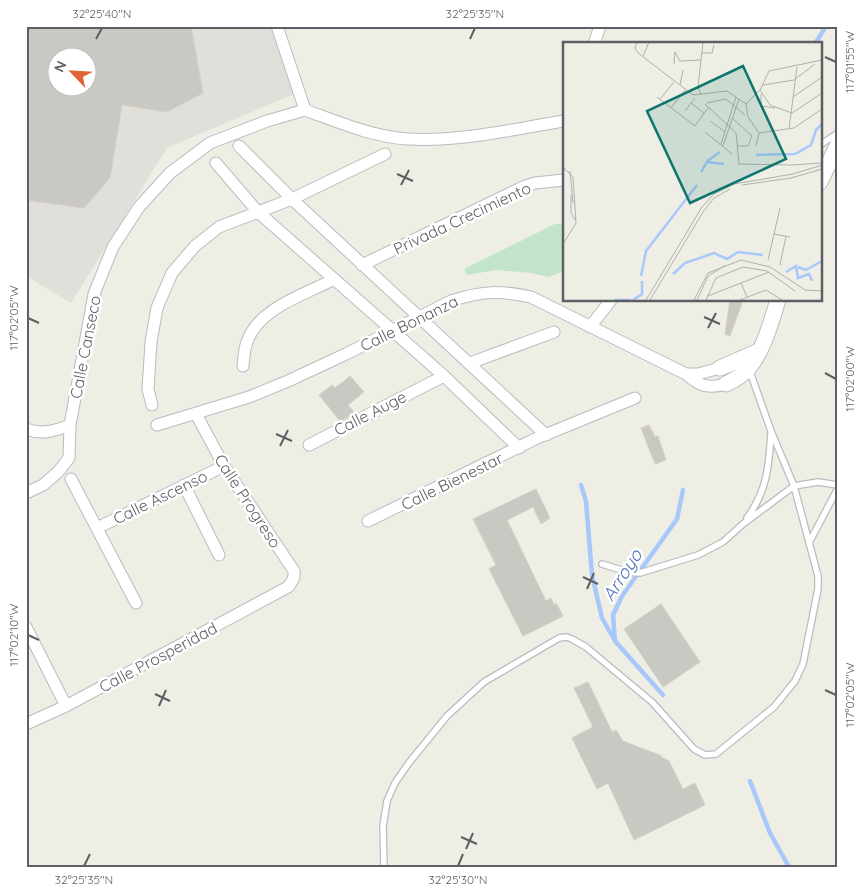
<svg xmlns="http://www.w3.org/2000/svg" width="864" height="893" viewBox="0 0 864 893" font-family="Quicksand,sans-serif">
<rect width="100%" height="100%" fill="#eeeee5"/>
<path fill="#e0dfd9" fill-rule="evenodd" d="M26 26H272L299 92 167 148 71 303 26 276ZM58 58H88V88H58Z"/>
<path fill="#c2e5c9" d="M555 224H564V271L549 277 531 273 496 270 467 275 464 269Z"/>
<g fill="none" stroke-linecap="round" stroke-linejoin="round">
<path stroke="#a8c8fb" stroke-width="4.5" d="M815 44 826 26
M581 485 586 501 592 575 602 618 614 639
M663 695 615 641 613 615 622 596 677 519 683 490
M750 781 770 833 789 867"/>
</g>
<path fill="#cac8c2" stroke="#d3d1c3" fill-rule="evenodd" d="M26 26H191L203 93 167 112 122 105 110 178 84 208 26 200ZM58 58H88V88H58Z
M730 300H743L730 336 725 334Z
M350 376 364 392 348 405 355 413 340 421 319 395 332 385 335 388Z
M649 425 655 437 658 436 666 460 655 464 641 428Z
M536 489 550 518 541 524 533 507 507 520 546 601 551 598 554 605 556 603 563 616 523 636 489 569 496 565 473 519Z
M661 604 700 662 663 687 624 629Z
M588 682 612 732 616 730 623 741 662 756 661 757 669 761 683 789 695 783 705 805 634 840 608 783 597 789 572 738 593 727 574 688Z"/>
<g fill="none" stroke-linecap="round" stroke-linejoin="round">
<defs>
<path id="service" d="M820 145 838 133
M747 518C767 491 769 466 771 433
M810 541 838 488
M602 564 628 572 640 573 698 555 723 542 743 524 794 486 818 482 838 485
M384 867 383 826 387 801 395 783 408 764 447 716 484 682 559 638 566 637 572 639 586 647 652 702 694 749 705 755 716 754 774 707 795 681 803 664 818 589V576L794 486 771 431 749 369"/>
<path id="minor" d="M277 26 305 110
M594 44 600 26
M305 110C338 122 373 137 408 139 461 142 513 129 564 121
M239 146 292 199 546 435
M216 163 258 212 444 376 519 448
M362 265 523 187 535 183 564 180
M590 327 611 300
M470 363 554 332
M243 366C244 358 244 349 247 342 259 307 305 295 334 279
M686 374H698L720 368
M152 405 148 389 151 342 157 308 172 273 195 246 219 227 292 199 385 154
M157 425 249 397 288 381 346 354 451 301C481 291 500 290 531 297L686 374C699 386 709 389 726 384
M26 429C42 435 55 431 70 425
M309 445 444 376
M71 479 136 603
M184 485 219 555
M26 493 43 485 58 472 69 458 70 425 94 294 113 247 139 207 170 173 210 143 267 121 305 110
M368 521 535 439 635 398
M97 528 224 466
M26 627 66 706
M26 724 66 706 288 587C292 582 295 578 294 571L224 466 196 414"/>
<path id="tertiary" d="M820 182 838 144
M720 368 759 351
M726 384C734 380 742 376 748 369 764 350 771 322 778 300"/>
</defs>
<use href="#service" stroke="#babbc0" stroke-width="8"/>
<use href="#minor" stroke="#babbc0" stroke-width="13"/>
<use href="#tertiary" stroke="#babbc0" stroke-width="17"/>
<use href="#service" stroke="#fff" stroke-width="5.5"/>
<use href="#minor" stroke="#fff" stroke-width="11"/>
<use href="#tertiary" stroke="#fff" stroke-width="15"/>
</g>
<path fill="none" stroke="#5d5f64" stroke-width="2" d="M96 39 102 28M470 39 475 28M825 57 836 62M397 174 413 181M401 185 409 170M704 317 720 324M28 318 39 323M708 328 716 313M825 373 836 379M276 434 292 441M280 446 288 430M583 577 598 584M587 589 594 573M28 635 39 640M825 690 836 695M155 694 170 701M159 706 166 690M461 837 477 844M466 849 473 833M84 866 90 854M458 866 463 854"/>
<g text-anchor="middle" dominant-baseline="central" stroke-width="5" stroke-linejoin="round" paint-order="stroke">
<g font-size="16" fill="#5d5f64" stroke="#fff">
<text transform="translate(462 218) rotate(-25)">Privada Crecimiento</text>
<text transform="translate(409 323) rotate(-26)">Calle Bonanza</text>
<text transform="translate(85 347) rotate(-79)">Calle Canseco</text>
<text transform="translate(370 413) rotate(-27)">Calle Auge</text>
<text transform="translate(452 481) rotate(-26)">Calle Bienestar</text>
<text transform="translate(160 497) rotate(-26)">Calle Ascenso</text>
<text transform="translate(248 501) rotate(57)">Calle Progreso</text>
<text transform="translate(158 657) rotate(-28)">Calle Prosperidad</text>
</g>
<g font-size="18" font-style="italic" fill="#4b6ebe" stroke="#fff">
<text transform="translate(622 575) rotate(-57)">Arroyo</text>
</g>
</g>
<g transform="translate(563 42)">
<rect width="259" height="259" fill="#eeeee5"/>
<path fill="none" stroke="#a8c8fb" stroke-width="2.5" d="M193 113 232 112 248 103 253 88 259 82M143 120 157 110M138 130 144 120 161 122M235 225 243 228 259 219M223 230 233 224 235 236 246 232 249 239M110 232 122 221 151 211 164 217 175 210 200 213M78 234 83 209 134 143M51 258H68M70 258 79 252V239"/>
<path fill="none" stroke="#b0b1ad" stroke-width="1" d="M74 0 72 6 75 11 130 53 164 49 183 62M139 11H149L151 3M80 14 86 0M111 22 112 10 117 19 138 18M117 43 120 28M200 43 231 38 252 22M197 48 207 63 229 71 259 51M198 52V64L212 66M138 53 135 45 140 0M94 55 132 84 145 66M230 55 259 35M97 57 111 40M128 61 141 71M144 61 163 57 182 73M142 62 173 91 176 122 229 123M183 62 197 48 206 29 259 18M183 62 185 75 196 91 193 104M108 66 122 48M122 69 132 56M169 76 189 94 185 104H174M147 79 162 90M226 87 234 25M142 90 169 112M196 91 231 86 259 67M158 102 173 55M160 104 176 57M229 123 259 121M0 125 10 135 13 181 0 202M7 129 10 161M179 143 228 136 259 127M8 153V171L12 178M211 192 227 195M205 218 217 166M217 223 223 194M178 241 184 255M145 254 206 230M83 258 139 165 151 152 171 142 230 132 259 123M87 258 140 170 151 156 167 147M131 258 145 231 178 218 207 225 242 248 259 249M134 258 145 234 163 223M143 258 153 236 180 225 204 229 232 249M177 258 203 248 219 258"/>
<path fill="#0f766e" fill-opacity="0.15" stroke="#0f766e" stroke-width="2.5" d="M180 24 223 117 127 161 84 69Z"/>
<rect width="259" height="259" fill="none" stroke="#5d5f64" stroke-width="2.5"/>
</g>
<rect width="864" height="893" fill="none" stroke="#ffffff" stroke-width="55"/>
<g transform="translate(72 72) rotate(295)"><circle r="24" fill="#ffffff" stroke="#bebfc1"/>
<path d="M0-4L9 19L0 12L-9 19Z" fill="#e16438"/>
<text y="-8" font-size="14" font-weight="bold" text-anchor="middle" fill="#5d5f64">N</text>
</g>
<rect x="28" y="28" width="808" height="838" fill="none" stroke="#5d5f64" stroke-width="2"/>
<g font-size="12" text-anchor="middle" fill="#5d5f64">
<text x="102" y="18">32°25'40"N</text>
<text x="475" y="18">32°25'35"N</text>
<text transform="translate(850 62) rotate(-90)" y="4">117°01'55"W</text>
<text transform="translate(14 318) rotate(-90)" y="4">117°02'05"W</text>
<text transform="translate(850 379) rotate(-90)" y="4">117°02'00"W</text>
<text transform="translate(14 635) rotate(-90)" y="4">117°02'10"W</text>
<text transform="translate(850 695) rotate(-90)" y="4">117°02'05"W</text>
<text x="84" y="884">32°25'35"N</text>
<text x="458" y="884">32°25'30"N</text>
</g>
</svg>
